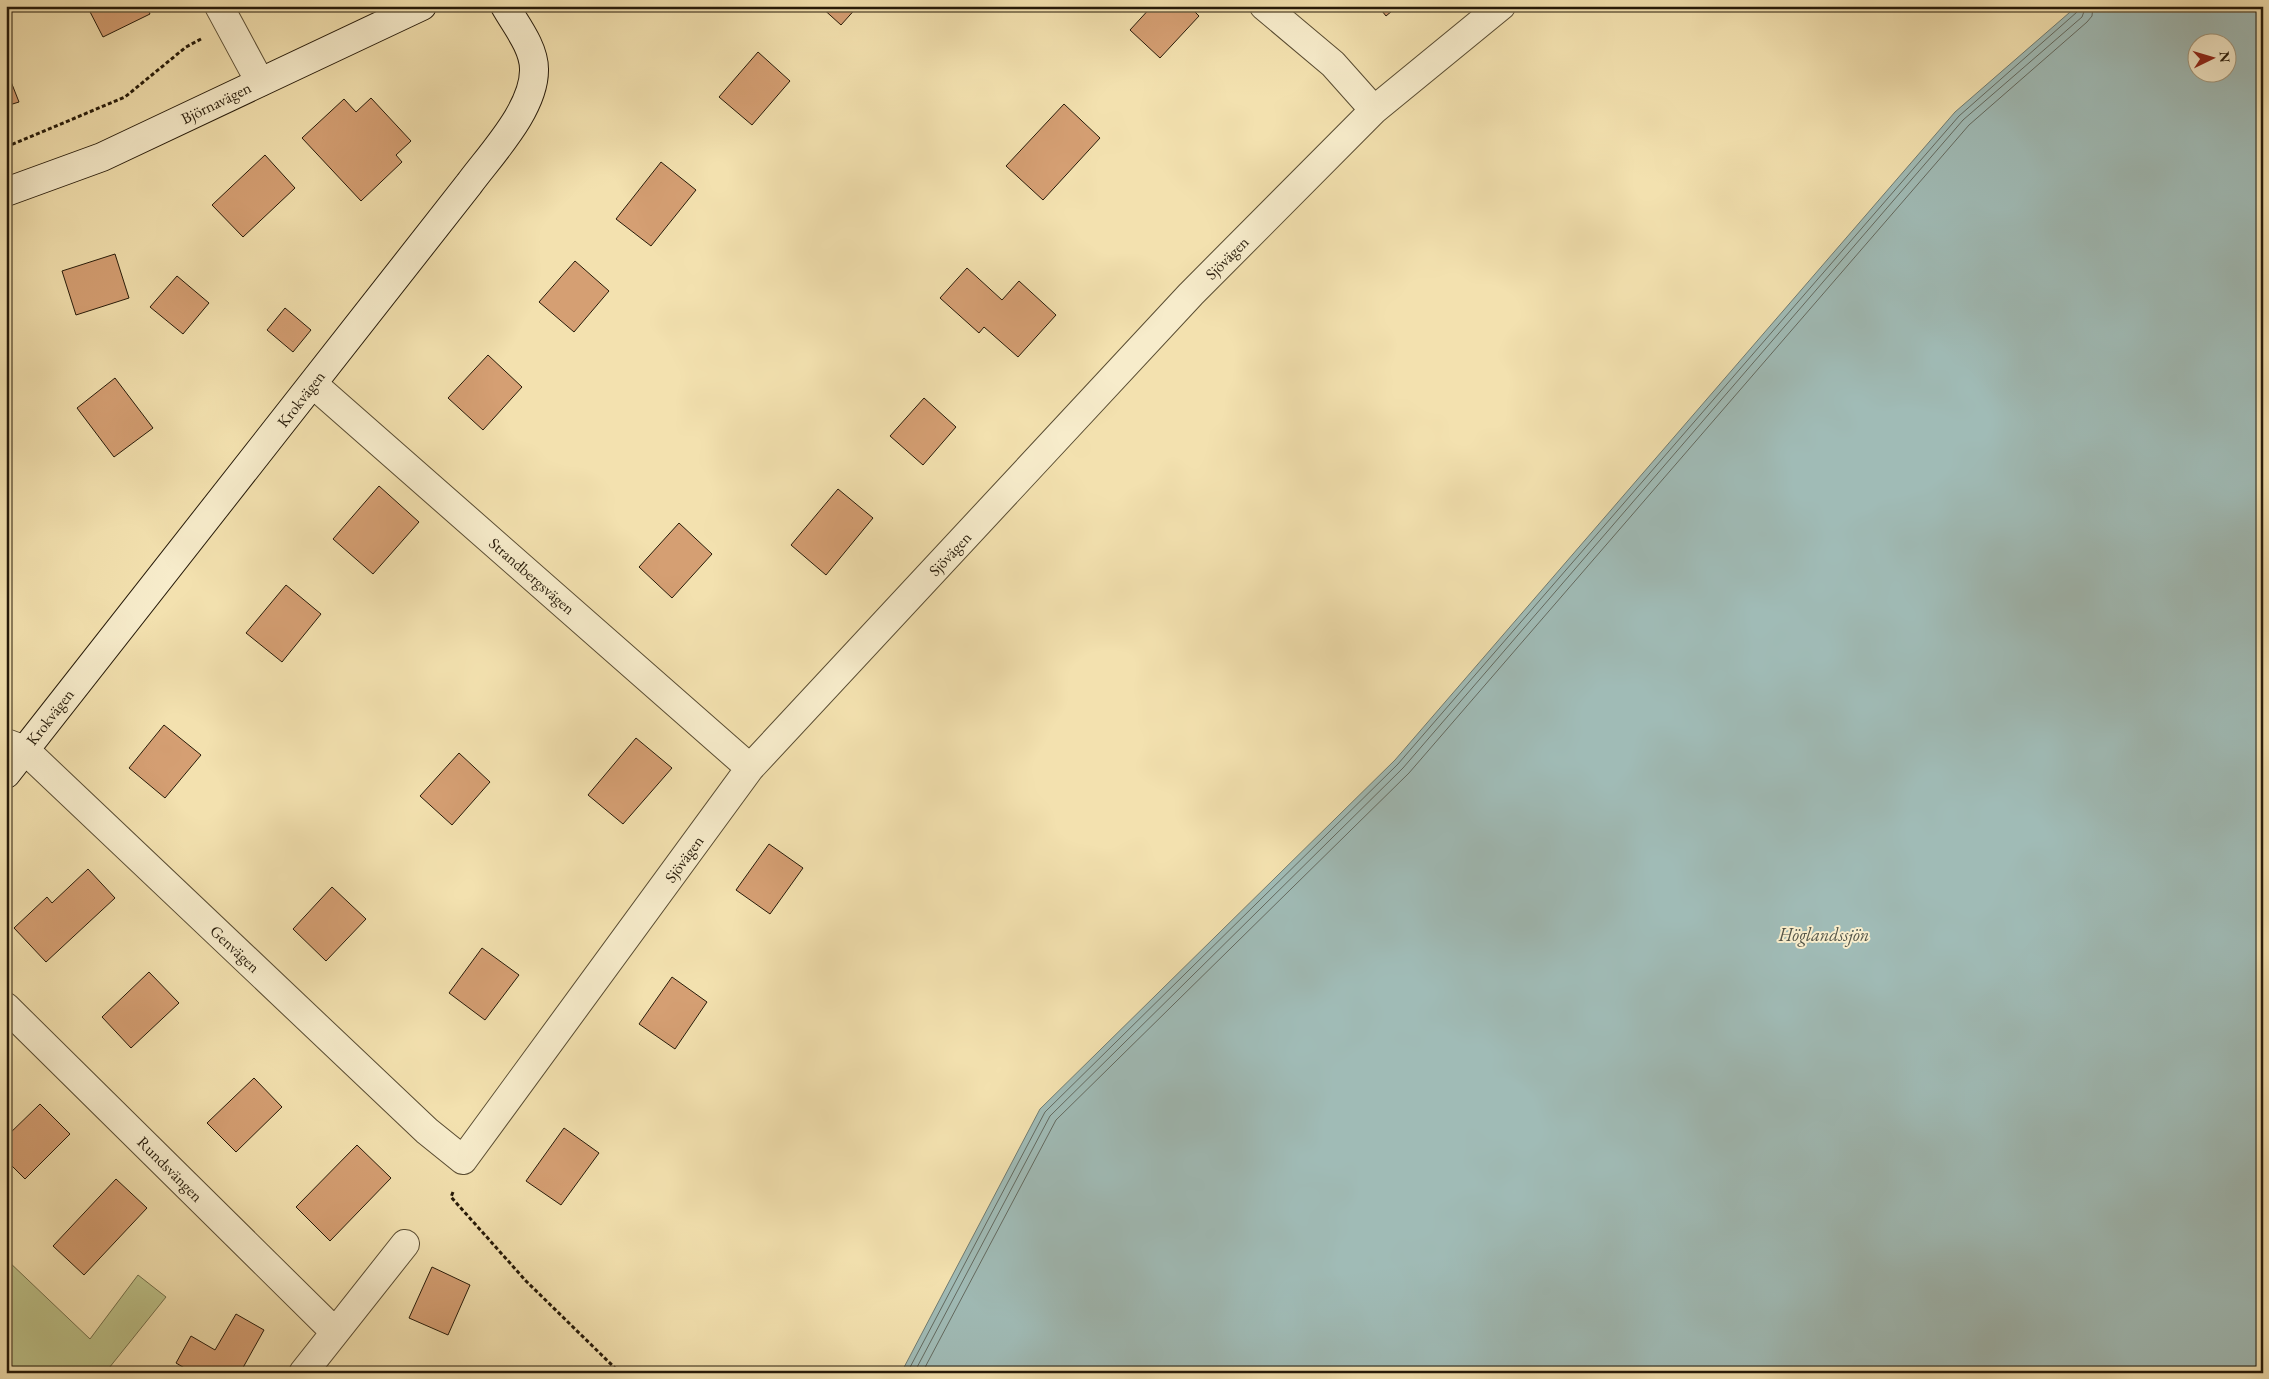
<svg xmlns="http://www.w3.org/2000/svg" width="2269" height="1379" viewBox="0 0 2269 1379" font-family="'EB Garamond',serif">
<rect width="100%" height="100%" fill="#f3e1af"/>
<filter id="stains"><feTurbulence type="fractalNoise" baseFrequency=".004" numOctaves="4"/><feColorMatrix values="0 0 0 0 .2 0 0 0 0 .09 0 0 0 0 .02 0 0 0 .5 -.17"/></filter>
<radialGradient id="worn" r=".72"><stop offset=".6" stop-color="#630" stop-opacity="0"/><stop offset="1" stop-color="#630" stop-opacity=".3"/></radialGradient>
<path fill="#bdc289" stroke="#726e49" d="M6 1259 90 1339 138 1275 166 1297 105 1373H6Z"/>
<path fill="#a0bbb6" stroke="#6f7b71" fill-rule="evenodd" d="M2077 6H2263V1373H901L1040 1109 1395 760 1955 112ZM2196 42H2226V72H2196Z"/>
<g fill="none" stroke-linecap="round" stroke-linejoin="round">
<path stroke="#636a60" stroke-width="1" d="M907 1373 1045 1112 1398 764 1959 116 2077 12 2079 6
M914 1373 1050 1116 1403 768 1963 120 2082 17 2086 6
M922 1373 1056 1120 1409 773 1969 125 2087 22 2092 16 2093 6"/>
</g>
<path fill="#d59f73" stroke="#261a09" d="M87 6H146L150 14 103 37Z
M820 6H858L841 25Z
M1152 6H1189L1199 16 1160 58 1130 30Z
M1378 6H1398L1386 16Z
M758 52 790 81 752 125 719 97Z
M6 69 19 102 6 106Z
M371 98 411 141 396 155 402 162 361 201 302 138 344 99 356 112Z
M1064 104 1100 138 1043 200 1006 166Z
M265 155 295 188 243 237 212 205Z
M661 162 696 190 651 246 616 219Z
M115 254 129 298 76 315 62 271Z
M575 261 609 291 574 332 539 302Z
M967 268 1002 300 1019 281 1056 315 1018 357 984 327 979 333 940 298Z
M177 276 209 303 183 334 150 307Z
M285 308 311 330 293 352 267 330Z
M488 355 522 387 483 430 448 398Z
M115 378 153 428 114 457 77 408Z
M924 398 956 427 923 465 890 436Z
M379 486 419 522 373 574 333 539Z
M838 489 873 518 826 575 791 545Z
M679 523 712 554 672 598 639 567Z
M286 585 321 614 282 662 246 633Z
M164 725 201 755 165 798 129 768Z
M636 738 672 768 623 824 588 795Z
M459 753 490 782 452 825 420 796Z
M769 844 803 868 770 914 736 890Z
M88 869 115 898 46 962 14 928 47 897 52 903Z
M332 887 366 919 326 961 293 929Z
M482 948 519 975 485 1020 449 993Z
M149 972 179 1003 131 1048 102 1017Z
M672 977 707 1002 675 1049 639 1024Z
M254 1078 282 1107 236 1152 207 1123Z
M40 1104 70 1134 25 1179 6 1160V1137Z
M564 1128 599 1153 561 1205 526 1181Z
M357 1145 391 1178 330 1241 296 1207Z
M116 1179 147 1208 84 1275 53 1246Z
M432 1267 470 1285 448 1335 409 1318Z
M236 1314 264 1330 240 1373H193L176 1363 191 1336 215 1350Z"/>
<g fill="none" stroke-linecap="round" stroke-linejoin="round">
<defs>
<path id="street" d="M219 6 260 82
M1264 6 1333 64 1374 110
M313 384 750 768
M6 743 25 750 427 1131 463 1160 750 768 1191 294 1374 110 1501 6
M6 1007 334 1331
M303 1373 405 1244"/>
<path id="secondary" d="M6 192 102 157 422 6
M6 774 469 184C492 153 535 108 534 69 534 47 515 24 505 6"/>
</defs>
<use href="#street" stroke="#594c32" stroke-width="30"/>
<use href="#secondary" stroke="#261a09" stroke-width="30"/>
<path stroke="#261a09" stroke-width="3" stroke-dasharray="4 2.5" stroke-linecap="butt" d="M6 147 125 97 186 47 201 39
M453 1192 451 1197 526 1281 618 1371 617 1373"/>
<use href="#street" stroke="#f7eccb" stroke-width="28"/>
<use href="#secondary" stroke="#f7eccb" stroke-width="28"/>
</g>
<g text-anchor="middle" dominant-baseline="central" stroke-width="4" stroke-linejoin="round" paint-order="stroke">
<g font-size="16" fill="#261a09" stroke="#f7eccb">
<text transform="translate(216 103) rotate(-26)">Björnavägen</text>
<text transform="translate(1227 258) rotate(-45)">Sjövägen</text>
<text transform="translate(301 399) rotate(-52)">Krokvägen</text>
<text transform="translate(950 554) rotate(-47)">Sjövägen</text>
<text transform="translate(532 576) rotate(41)">Strandbergsvägen</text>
<text transform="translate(50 717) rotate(-52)">Krokvägen</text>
<text transform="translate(684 859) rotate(-54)">Sjövägen</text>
<text transform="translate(235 949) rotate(43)">Genvägen</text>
<text transform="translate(170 1169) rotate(45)">Rundsvängen</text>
</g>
<g font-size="18" font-style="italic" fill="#515246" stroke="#f7eccb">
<text x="1824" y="934">Höglandssjön</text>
</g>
</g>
<rect width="2269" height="1379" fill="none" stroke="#f3e1af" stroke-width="25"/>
<rect x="8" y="8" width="2254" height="1364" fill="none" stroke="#261a09" stroke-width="2.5"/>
<rect x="12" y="12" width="2244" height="1354" fill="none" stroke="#261a09"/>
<g transform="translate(2212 58) rotate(85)"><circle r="24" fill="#f7eccb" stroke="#a3987d"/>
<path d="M0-4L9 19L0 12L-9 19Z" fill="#8f2418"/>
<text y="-8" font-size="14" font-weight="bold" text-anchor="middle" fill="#261a09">N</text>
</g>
<rect width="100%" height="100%" filter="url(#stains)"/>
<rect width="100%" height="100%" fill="url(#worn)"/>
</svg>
